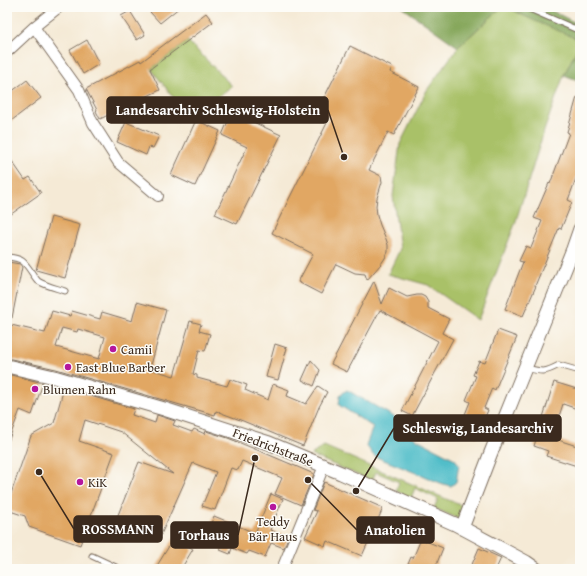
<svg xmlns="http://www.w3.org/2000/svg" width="587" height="576" viewBox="0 0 587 576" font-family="'Gentium Book Plus',serif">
<rect width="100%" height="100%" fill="#fdfcf7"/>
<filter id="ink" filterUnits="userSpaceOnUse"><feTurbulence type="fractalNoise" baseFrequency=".025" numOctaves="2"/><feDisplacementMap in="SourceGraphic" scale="8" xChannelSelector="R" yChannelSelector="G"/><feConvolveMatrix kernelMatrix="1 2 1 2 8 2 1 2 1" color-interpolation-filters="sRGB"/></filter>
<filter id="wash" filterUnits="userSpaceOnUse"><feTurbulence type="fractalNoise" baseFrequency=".012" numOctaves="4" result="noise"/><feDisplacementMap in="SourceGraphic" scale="16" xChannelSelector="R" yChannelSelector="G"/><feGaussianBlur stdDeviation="0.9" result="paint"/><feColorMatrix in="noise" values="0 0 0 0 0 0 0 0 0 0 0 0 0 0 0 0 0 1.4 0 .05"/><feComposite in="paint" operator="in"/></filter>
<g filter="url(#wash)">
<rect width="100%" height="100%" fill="#f5ead6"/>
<path fill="#a9c167" stroke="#727642" d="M502 7C511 7 514 11 522 15 542 23 561 31 580 40V43L564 75 544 131 515 224 478 320 428 285 388 274 400 249 393 196 400 144 427 90 458 47Z
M188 41 232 86 200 110 182 114 174 98 151 69Z
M324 446 467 508 461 520 434 508 438 499 415 488 411 498 396 491 399 482 376 472 372 481 311 455Z"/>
<path fill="#86a75c" stroke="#60683d" d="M402 7H502L458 47Z
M508 7H544L580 25V40C556 29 531 21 508 7Z
M580 43V81L564 75Z"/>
<path fill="#51bec9" stroke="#467474" d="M347 390 396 418 401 431 455 459 459 465 456 482 451 486 443 484 374 456 366 445 373 427 339 405 340 395Z"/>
<g id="blocks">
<path fill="#e1a763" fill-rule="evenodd" d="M156 7H180L160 23 150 12Z
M130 11 145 35 137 40 121 16Z
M206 13 213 22 150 69 160 90 100 119 96 111 97 110 86 89 140 60 141 62Z
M87 40 99 64 83 74 70 50Z
M350 46 392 67 390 72 419 87 394 135 388 132 369 170 381 176 382 182 377 198 376 206 377 215 380 225 386 239 388 245V252L385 258 381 264 367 280 365 274 355 273 336 264 321 294 298 282 313 254 272 233 330 117 318 110Z
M27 80 41 98 7 124V95Z
M577 97 580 98V168L568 200 572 202 561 229 559 228 535 286H536L523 316 505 309 523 262 519 261 526 246 531 248 542 221 534 218 549 183 550 184 569 133 567 132Z
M232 112 281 135 237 224 215 214 247 147 222 135Z
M196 120 220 131 195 186 171 175Z
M126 122 159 136 153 148 149 147 146 155 117 142Z
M7 154 25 180 30 177 41 193 7 217Z
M51 217 80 225 65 278 36 270Z
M8 262 20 264 22 267 12 318 7 317V269Z
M374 281 382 304 389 288 407 297 417 295H421L425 297 428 302V308L449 319 442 333 453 339 412 416 402 411 438 341 380 310 347 372 331 364Z
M137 302 166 310 150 369 174 376 190 321 201 324 199 331 210 334 205 351 199 350 193 374 197 375V378L227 386 230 379 247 385 245 390 268 400 273 384 289 390 287 396 306 404 318 386 327 392 319 407 303 446 243 421 216 411 215 415 56 369 7 358V324L45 333 52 311 70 316 72 311 100 319 102 312 132 321ZM62 328 77 332 78 329 105 337 99 359 56 347Z
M498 330 517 337 495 390 492 388 484 408 488 410 477 437 459 429 470 402 466 400 476 376 473 375 479 361 485 363Z
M275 344 287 348 278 380 266 377Z
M311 360 320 370 314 386 302 380Z
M7 374 43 383 32 415 20 410 8 442 7 441Z
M554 382 580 390V410L563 404 552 438 580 447V459L577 466 546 456 548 451 534 446Z
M64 388 134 409 132 415 155 423 157 415 175 421 173 425 192 432 194 429 205 434 206 431 228 438 267 454 314 474 301 505 275 494 282 478 242 461 238 470 231 468 215 510 202 506 216 472 193 463 159 539 116 520 139 462 173 474 121 432 85 420 79 441 114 453 80 545 29 527 25 516 7 510V505L31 436 54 423Z
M324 482 383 508 362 556 327 541 325 546 305 537 317 511 313 510Z
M271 494 283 499 270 530 288 537 284 548 271 543 265 557 249 551 247 554 232 548 230 554 220 550 222 544 205 537 214 516 255 533Z
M174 538 193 549 181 569H155Z
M421 539 443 548 435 568 436 569H406L411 557 413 558Z
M479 548 501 558 496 569H470Z"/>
</g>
</g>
<g filter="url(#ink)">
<use href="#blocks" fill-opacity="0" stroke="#7c6d5e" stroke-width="1"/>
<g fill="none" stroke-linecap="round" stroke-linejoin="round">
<defs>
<path id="service" d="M525 7 580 31
M7 257C22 258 24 261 32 273 34 276 36 279 38 281 46 286 56 288 65 291
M526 368C542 372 544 373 559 365L580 371
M92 556 120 569"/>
<path id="minor" d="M34 27 79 90 93 123 118 162 158 196
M7 52 34 27 59 7
M282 569 324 466"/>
<path id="tertiary" d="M7 366 54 377 164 409 269 443 341 473 455 524 526 562 536 569
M462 528 490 455 573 249 580 229"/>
</defs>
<use href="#service" stroke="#7c6d5e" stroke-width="7"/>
<use href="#minor" stroke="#7c6d5e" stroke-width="12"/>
<use href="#tertiary" stroke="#7c6d5e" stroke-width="15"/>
<use href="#service" stroke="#fff" stroke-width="5"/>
<use href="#minor" stroke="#fff" stroke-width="10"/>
<use href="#tertiary" stroke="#fff" stroke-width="13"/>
</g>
</g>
<g fill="#b5179e" stroke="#fdfcf7" stroke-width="1.5">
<circle cx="113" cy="349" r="4"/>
<circle cx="68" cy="367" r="4"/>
<circle cx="35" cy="389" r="4"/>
<circle cx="80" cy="482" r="4"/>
<circle cx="273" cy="507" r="4"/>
</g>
<g text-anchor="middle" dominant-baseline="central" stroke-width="3" stroke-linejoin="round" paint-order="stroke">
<g font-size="13" fill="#3b2a1e" stroke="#fdfcf7" text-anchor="start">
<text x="121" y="349">Camii</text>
<text x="76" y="367">East Blue Barber</text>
<text x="43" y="389">Blumen Rahn</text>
<text x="88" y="482">KiK</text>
<text x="273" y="521" text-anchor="middle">Teddy<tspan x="273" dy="15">Bär Haus</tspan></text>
</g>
<g font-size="13" fill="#3b2a1e" stroke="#fdfcf7">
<text transform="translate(273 447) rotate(21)">Friedrichstraße</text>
</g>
</g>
<path fill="none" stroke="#3b2a1e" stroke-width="1.5" d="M344 157L328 110M356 491L394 428M39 472L74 529M308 480L357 530M255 458L238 535"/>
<g fill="#3b2a1e" stroke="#fdfcf7" stroke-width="1.5">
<circle cx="344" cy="157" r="4"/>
<circle cx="356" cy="491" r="4"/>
<circle cx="39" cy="472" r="4"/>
<circle cx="308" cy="480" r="4"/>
<circle cx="255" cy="458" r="4"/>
</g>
<g fill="#3b2a1e" stroke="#3b2a1e" stroke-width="1.5">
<rect x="107" y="97" width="221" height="26" rx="4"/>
<rect x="394" y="415" width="167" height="26" rx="4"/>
<rect x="74" y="516" width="88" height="26" rx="4"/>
<rect x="357" y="517" width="77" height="26" rx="4"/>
<rect x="171" y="522" width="67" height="26" rx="4"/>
</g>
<g font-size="14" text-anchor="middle" font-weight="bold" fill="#fff">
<text x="218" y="115">Landesarchiv Schleswig-Holstein</text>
<text x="478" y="433">Schleswig, Landesarchiv</text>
<text x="118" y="534">ROSSMANN</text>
<text x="395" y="535">Anatolien</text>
<text x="204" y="540">Torhaus</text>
</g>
<rect width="587" height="576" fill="none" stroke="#fdfcf7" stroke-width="24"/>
</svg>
